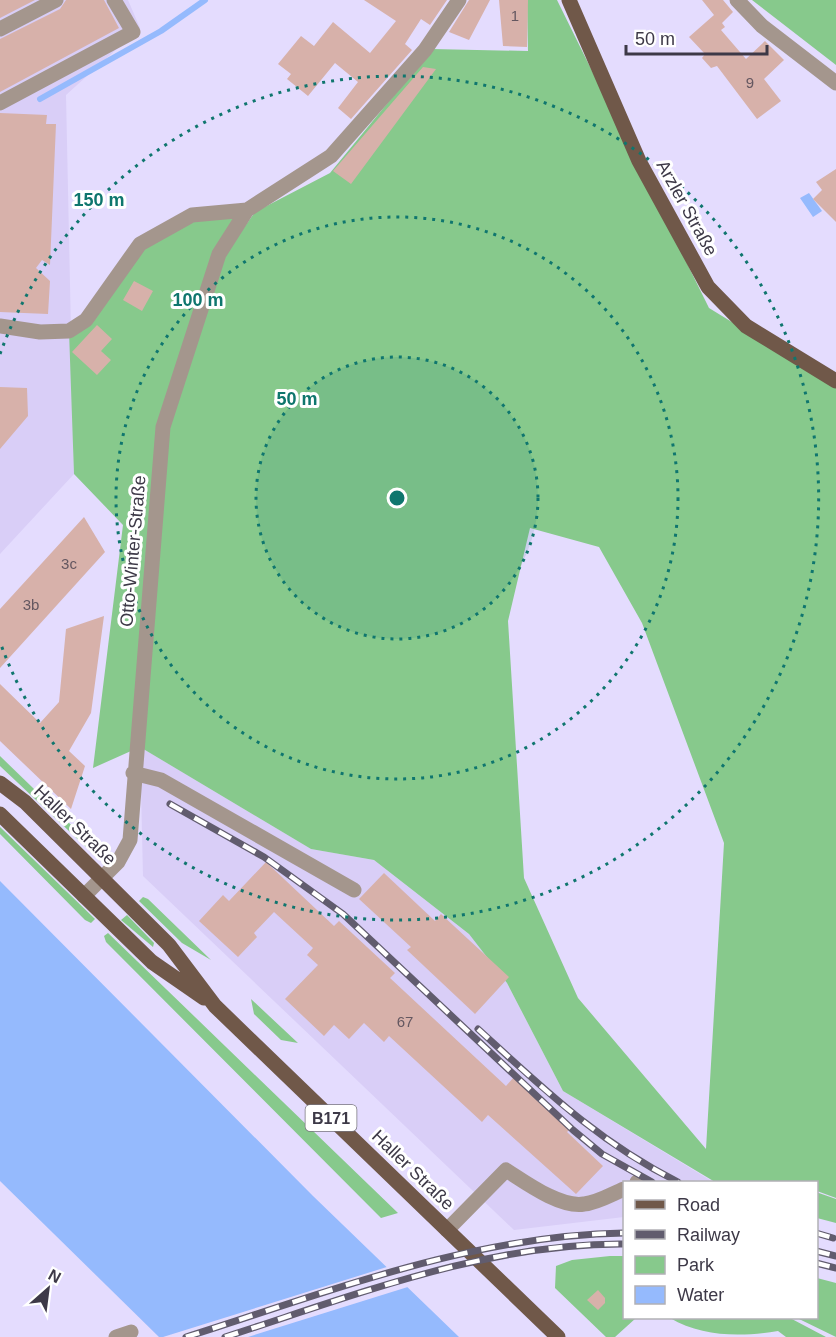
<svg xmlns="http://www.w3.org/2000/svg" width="836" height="1337" viewBox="0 0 836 1337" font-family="Helvetica,sans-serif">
<rect width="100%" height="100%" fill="#e4dcfe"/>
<path fill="#d9cef7" d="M0 0H128L140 28 66 95 74 474 0 554Z
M140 747 311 849 374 860 469 934 507 983 563 1091 710 1180 624 1182V1217L514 1230 143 876Z"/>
<path fill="#87c98c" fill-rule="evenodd" d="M527 0H557L709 308 836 386V1198L817 1191 816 1182H715L563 1091 507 983 469 934 374 860 311 849 140 747 93 768 123 525 74 474 69 331 140 244 192 215 247 210 223 257 255 212 330 173 432 49 528 51ZM530 528 599 547 642 623 724 843 706 1149 578 998 524 878 508 621Z
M752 0H836V65Z
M0 756 99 852 87 848 0 766Z
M0 827 95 919 91 923 85 920 0 834Z
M143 897 148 899 211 960 182 943 139 901Z
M127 915 154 943 153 947 121 920Z
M108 933 398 1213 381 1218 106 942 104 936Z
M251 999 298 1043 281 1040 254 1014Z
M816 1192 836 1199V1223L817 1218Z
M610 1256H624V1318H636L615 1337H606L555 1288 556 1266 572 1260Z
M817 1278 836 1283V1337L797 1318H816Z
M670 1318H790L826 1337H786L778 1331C741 1337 702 1337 670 1318Z"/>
<path fill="#95bafd" d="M809 193 822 211 813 217 800 198Z
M0 881 313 1196 459 1337H159L0 1181Z"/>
<path fill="#e4dcfe" d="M390 1266 411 1286 248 1337H163Z"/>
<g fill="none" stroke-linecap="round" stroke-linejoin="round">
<path stroke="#95bafd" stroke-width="6" d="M40 99 161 31 205 0"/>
</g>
<path fill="#d7b1aa" d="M0 0H35L0 18Z
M66 0H104L119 28 0 92V39L60 9Z
M364 0H447L430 25 421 19 405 44 412 50 351 119 338 108 358 82 335 63 308 96 287 79 291 74 278 64 301 36 314 46 333 22 370 53 396 21Z
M469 0H490L469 40 449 32Z
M499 0H528L527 47 503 46Z
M702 0H723L733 12 722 23 725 27 721 30 746 59 765 41 784 60 764 79 781 101 757 119 717 66 711 68 702 58 705 54 689 37 714 15Z
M423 67 436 69 351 184 333 171Z
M0 113 47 115 46 124H56L50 265 42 260 36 268 50 281 48 314 0 312Z
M836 169V222L813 199 822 190 816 182Z
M134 281 153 291 142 311 123 300Z
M97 325 112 339 101 351 111 360 97 375 72 352Z
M0 387 27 388 28 416 0 449Z
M84 517 105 552 0 668V609Z
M104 616 91 713 69 751 85 766 71 809 0 741V684L40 723 59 702 66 629Z
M266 862 334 926 339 921 395 973 390 978 506 1086 514 1077 570 1129 567 1132 603 1166 576 1194 488 1115 482 1122 389 1036 384 1042 364 1023 349 1039 334 1025 324 1036 285 999 318 965 307 955 313 948 274 912 254 933 257 937 238 957 199 921 223 895 229 901Z
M384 873 435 921 441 914 509 977 475 1014 407 950 411 947 359 899Z
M598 1290 605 1298V1303L598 1310 587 1300Z"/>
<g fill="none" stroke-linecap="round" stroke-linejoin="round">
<path stroke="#a4968d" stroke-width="15" d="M737 0 762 26 836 83
M0 29 56 0
M0 103 133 32 114 0
M0 326 40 332 69 331 86 320 140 244 192 215 247 210 331 156 425 50 459 0
M133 773 161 780 354 890
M84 896 118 862 130 840 163 427 219 254 247 210
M637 1182H638
M447 1230 506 1170C525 1182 560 1208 584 1204 597 1203 612 1194 624 1189
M116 1337 131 1332"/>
<path stroke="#705849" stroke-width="15" d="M569 0 639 161 708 287 746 326 836 381
M0 783 25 802 169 945 215 1006 558 1337
M0 814 152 962 204 998"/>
<defs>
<path id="rail" d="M170 804 264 857 343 914 573 1130 602 1154 652 1182
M478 1029C544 1089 597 1141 678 1182
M816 1233 833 1238
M816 1251 836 1256
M816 1263 836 1268
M186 1337C328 1292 474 1235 624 1233
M225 1337C353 1296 487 1243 624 1244"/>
</defs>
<use href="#rail" stroke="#615c6e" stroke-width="7"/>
<use href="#rail" stroke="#fff" stroke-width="4.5" stroke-dasharray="14" stroke-linecap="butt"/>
</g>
<circle cx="397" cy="498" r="141" fill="#0f766e" fill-opacity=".12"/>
<g fill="none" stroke="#0f766e" stroke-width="3" stroke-dasharray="3 6">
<circle cx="397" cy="498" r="141"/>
<circle cx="397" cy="498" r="281"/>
<path d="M0 354A422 422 0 1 1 0 642"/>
</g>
<g text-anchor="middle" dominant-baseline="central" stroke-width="6" stroke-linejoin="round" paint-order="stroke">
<g font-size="15" fill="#645760">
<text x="515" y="15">1</text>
<text x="750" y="82">9</text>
<text x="69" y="563">3c</text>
<text x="31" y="604">3b</text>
<text x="405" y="1021">67</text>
</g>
<rect fill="#fff" stroke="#77747e" stroke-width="1.5" x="305.5" y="1105" width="51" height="26" rx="4.5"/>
<g font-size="16" font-weight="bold" fill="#3d3947">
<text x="331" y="1118">B171</text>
</g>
<g font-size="18" fill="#3d3947" stroke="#fff">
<text transform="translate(687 208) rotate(61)">Arzler Straße</text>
<text transform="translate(133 551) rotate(-85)">Otto-Winter-Straße</text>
<text transform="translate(75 825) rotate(44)">Haller Straße</text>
<text transform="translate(413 1170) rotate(44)">Haller Straße</text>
</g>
</g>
<circle cx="397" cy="498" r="9" fill="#0f766e" stroke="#fff" stroke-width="3"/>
<g font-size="18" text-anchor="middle" font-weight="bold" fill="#0f766e" stroke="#fff" stroke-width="6" stroke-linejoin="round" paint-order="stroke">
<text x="99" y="206">150 m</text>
<text x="198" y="306">100 m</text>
<text x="297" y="405">50 m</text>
</g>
<rect x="623" y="1181" width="195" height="138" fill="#ffffff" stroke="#b1b0b5" stroke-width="1.5"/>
<rect x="635" y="1200" width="30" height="9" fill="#705849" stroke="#b1b0b5" stroke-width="1.5"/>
<text x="677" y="1211" font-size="18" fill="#3d3947">Road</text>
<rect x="635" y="1230" width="30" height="9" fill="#615c6e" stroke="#b1b0b5" stroke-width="1.5"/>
<text x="677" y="1241" font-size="18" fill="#3d3947">Railway</text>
<rect x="635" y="1256" width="30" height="18" fill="#87c98c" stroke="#b1b0b5" stroke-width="1.5"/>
<text x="677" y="1271" font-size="18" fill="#3d3947">Park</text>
<rect x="635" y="1286" width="30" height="18" fill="#95bafd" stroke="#b1b0b5" stroke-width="1.5"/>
<text x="677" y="1301" font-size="18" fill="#3d3947">Water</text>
<g transform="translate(48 1289) rotate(28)" stroke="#ffffff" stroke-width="4.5" paint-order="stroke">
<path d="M0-4.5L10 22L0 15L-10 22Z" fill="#3d3947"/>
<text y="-9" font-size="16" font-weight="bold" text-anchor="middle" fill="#3d3947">N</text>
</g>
<path d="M626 45v9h141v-9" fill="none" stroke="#3d3947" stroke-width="3"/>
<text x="635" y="45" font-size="18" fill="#3d3947" stroke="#ffffff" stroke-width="4.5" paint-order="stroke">50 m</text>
</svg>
